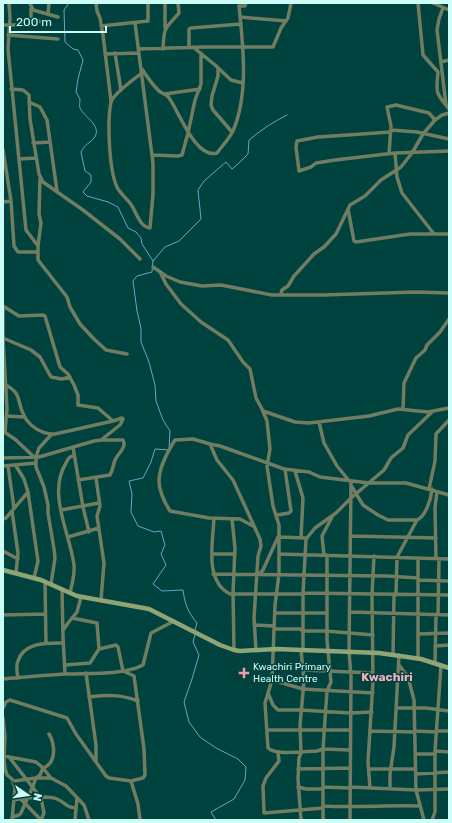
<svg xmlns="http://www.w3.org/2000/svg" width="452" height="823" viewBox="0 0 452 823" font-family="Rubik,sans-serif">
<rect width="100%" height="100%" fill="#00423d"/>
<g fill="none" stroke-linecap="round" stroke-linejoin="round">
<path stroke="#68a6cb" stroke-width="1" d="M69 3 64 10 65 42 73 49 78 50 83 60 78 79 76 92 80 99C80 102 79 105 80 108 84 117 103 126 94 138 90 143 85 144 81 152L85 171 91 175V182L83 192 87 196 108 202 118 207 128 228 136 232 141 238 142 244 153 261
M195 630 197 623C188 612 185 605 183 590L162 591 153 584 166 565 161 554 165 545 161 531 154 532 138 526 131 512 132 494 129 481 143 478 151 462 155 449 169 450 170 431 163 420 156 401 155 385 149 362 141 342V328L137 311 133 281 137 276 152 272 153 261 165 247 179 241 201 219 198 190 204 181 226 162 232 169 238 164 248 154 249 140C261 130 273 122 287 115
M195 635 193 642 199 655 192 679 184 702 189 722 200 737 216 748 238 759 246 767 245 780 234 799 211 812 216 820"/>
<path stroke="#717d60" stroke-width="3.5" d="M9 3 10 18 8 49 26 230 38 246V260L67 297 70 307 80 324 94 339 106 350 127 354
M30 3 33 10 58 17
M96 3 97 11 100 18 103 35 111 101
M165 3V28
M418 3 423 55 438 72C436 93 435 92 449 109
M433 3 449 10
M443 8 439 19 437 30 446 105
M48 14 49 3
M240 17 286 21
M31 20 44 22
M135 23 153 163V194L150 228C140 227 137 214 132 206 128 199 120 194 117 187 109 170 107 121 111 102 114 93 134 79 142 73
M3 25H29L31 20V9
M101 26 148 21V3
M8 35 58 39
M193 47 215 65 231 80 243 83
M189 48V29L191 28 241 24
M138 49 204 47H273L281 28 288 18 291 3
M163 49C164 26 165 29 179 13L178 3
M115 53 121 90
M105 54 139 53
M441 62 449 60
M218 68V76L212 96 211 105 213 110 232 132
M142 69C147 77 153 85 159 91 162 94 167 94 169 98 179 111 195 159 217 153 222 146 229 139 233 131 249 94 243 45 239 6H245L246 3
M11 89 23 90 29 95 30 119 39 174 43 182 83 210 120 239 140 259
M165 94 200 89
M29 102 40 107 47 120 57 191
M391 130 417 132 449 139
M391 132 318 137 297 141 296 147 299 171 311 167 316 163 335 160 395 153 449 151
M33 143 50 142
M3 150 11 201 14 246 18 252H38
M395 153 397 177 402 193 434 234
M389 154 391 126 387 107 396 105 429 113 435 120
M152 155 178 156 182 155 188 133 195 100 201 84V54
M19 159 36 158
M3 202 11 201
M348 209 354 241 356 242 410 234H449
M38 246 41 223 39 214 40 178
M153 267 166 276 180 282 202 286 221 285 272 295H323L416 292 449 293
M161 274 166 284 181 304 201 322 228 340 243 362 250 369 256 398 262 409 267 421 270 449 267 466 273 506 279 525V574L275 605 272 680 265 703 268 748C276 756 306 751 317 751L323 749 350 750
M281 294 282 290 288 286 294 276 314 254 324 247 336 234 350 205 365 196 381 180 401 167 412 153 423 134 435 120 442 115 449 113
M3 306 19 316 43 315 45 316 60 367 68 374 74 385 78 395V405L98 408 113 421
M3 306V338L7 409 5 432
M3 338 31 350 40 357 51 377 62 379 70 377
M6 385C10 388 15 390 17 395 20 401 20 408 23 413 27 425 42 435 55 434L113 421 122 418 123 419
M403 409 404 383 416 358 425 350 427 345 440 332 449 319
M263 411 295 422 309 423 369 416 398 409 428 412 449 408
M6 416 24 417
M319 422 324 443 337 466 351 483 349 651 351 677 350 820
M3 431 16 440 36 459V467L44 487 48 505V513L54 549 55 558 51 584
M101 440 120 425 123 419
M210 444 220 446 284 469 309 472 320 477 369 483H406L449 495
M73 447 83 507 89 532
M36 457 39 448 51 435
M3 458 39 457 94 441 101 440H123C127 448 118 453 115 460 113 465 113 470 110 475L78 480
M3 466 36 463
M8 466 14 508
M16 466 24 479 28 492 38 561 34 578
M295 471 303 498 301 538
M96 478 100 506 97 516 104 563 101 600
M352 487 363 505 378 515 388 520H417C426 516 431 499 432 489
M429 489 435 461 436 434 449 420
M61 510 99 503
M12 511 18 553 16 573
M277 515 289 513 291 511 285 469
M214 518C213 542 204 581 230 594H303
M3 519 6 518 28 492
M232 519 235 548 233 593 234 650
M253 526 240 519 209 518 170 511C165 503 159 491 159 481 159 468 168 451 175 440L193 439 210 444 217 460 233 480 260 539 261 546 258 556 254 618 256 650
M351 536 436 538
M68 537 99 528
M3 551 18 559
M213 554H235
M279 554 449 559
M324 555 322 536 332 517
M436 559 435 507 437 492
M213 574 387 576 418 578
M259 574 263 570 278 537 307 538
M418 580 449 581
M45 581 46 643
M62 589 63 637 65 674
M70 593C72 584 75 574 74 565 70 533 47 494 66 463 68 459 69 456 74 456
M303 593 449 595
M396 595 397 557 417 520
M350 612 449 615
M275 613H327
M3 615 45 614
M438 615 439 559
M254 625 274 626
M64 629 68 623 77 612 81 597
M274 629H302
M302 631H326L373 635
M418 634 449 633
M435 646 449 645
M99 649 116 645 118 647 123 671 134 676 144 749 145 775 143 778 131 781
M303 650V593L306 539 315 528 336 513 351 498 384 470 391 458 403 448 408 435 433 411
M393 655 394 595
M418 659V558
M435 663 436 615
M65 665 90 663 99 649 97 623 72 618
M399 665 408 677 414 700 416 790 424 820
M303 670 373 673
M86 673 96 745V761
M18 678C17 673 16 666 18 661 24 642 47 643 63 643
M3 679C24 677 46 675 67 674 89 673 125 675 143 665L151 633 174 621
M272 680 303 689 373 693
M268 693 273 705 278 710H301L350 713 372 712
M89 697C107 695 120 694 138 701
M3 708 6 702 10 700 67 718 76 734 106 776 109 778 131 781 138 804 140 820
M396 708H426L449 711
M3 718 5 737 4 759 5 768 7 775 12 779 15 788 12 820
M267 730H350
M370 731 415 732
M415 731 436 732
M436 731H449
M435 751 449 752
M278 753 279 761 266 778 263 786 264 813 323 808
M415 754H435
M4 756 36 762 43 768 51 778 66 786 84 805 89 820
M9 757 41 798 44 813 41 820
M298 769 350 768
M369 769H415
M416 774 449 772
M14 781 36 778H51
M298 787 306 789H323
M323 787 350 788
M350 787 416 790 449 789
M370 788 368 762 373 681 372 595 374 556
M390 789V774L394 747 399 655
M15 793 41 820
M14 800C23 798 48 795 57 799 66 803 66 808 76 808
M323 806C356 808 387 805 420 806
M12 817 19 815 21 813 33 786 36 778 40 775 43 768C57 763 55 744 49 734
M75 820 77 798
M301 820 298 779 299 758 301 753 300 725 304 681 301 650
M323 820V749L326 705 327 691 331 682 327 640V555
M432 820 435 812V751L441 665"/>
<path stroke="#90a475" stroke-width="4.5" d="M3 570 41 580 77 596 149 609 220 645 234 650 240 651 276 649 379 653 421 659 449 668"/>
</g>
<path fill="#f39aab" stroke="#00423d" stroke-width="1.5" d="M242 667h4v4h4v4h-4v4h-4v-4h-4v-4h4z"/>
<g text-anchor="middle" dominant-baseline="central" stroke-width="3" stroke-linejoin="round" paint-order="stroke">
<g font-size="10" fill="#ccfdf7" stroke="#00423d" text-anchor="start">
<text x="253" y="667">Kwachiri Primary<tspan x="253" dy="12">Health Centre</tspan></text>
</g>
<g font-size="12" font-weight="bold" fill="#f5b1be" stroke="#00423d">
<text x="387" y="677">Kwachiri</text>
</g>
</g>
<rect width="452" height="823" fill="none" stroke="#ccfdf7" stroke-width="8"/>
<g transform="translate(28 795) rotate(103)" stroke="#00423d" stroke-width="3" paint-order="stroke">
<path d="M0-3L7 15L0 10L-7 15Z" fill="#ccfdf7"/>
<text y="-6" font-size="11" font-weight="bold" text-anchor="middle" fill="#ccfdf7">N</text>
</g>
<path d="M10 26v6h96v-6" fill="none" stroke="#ccfdf7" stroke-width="2"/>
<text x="16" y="26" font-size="12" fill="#ccfdf7" stroke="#00423d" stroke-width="3" paint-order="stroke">200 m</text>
</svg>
